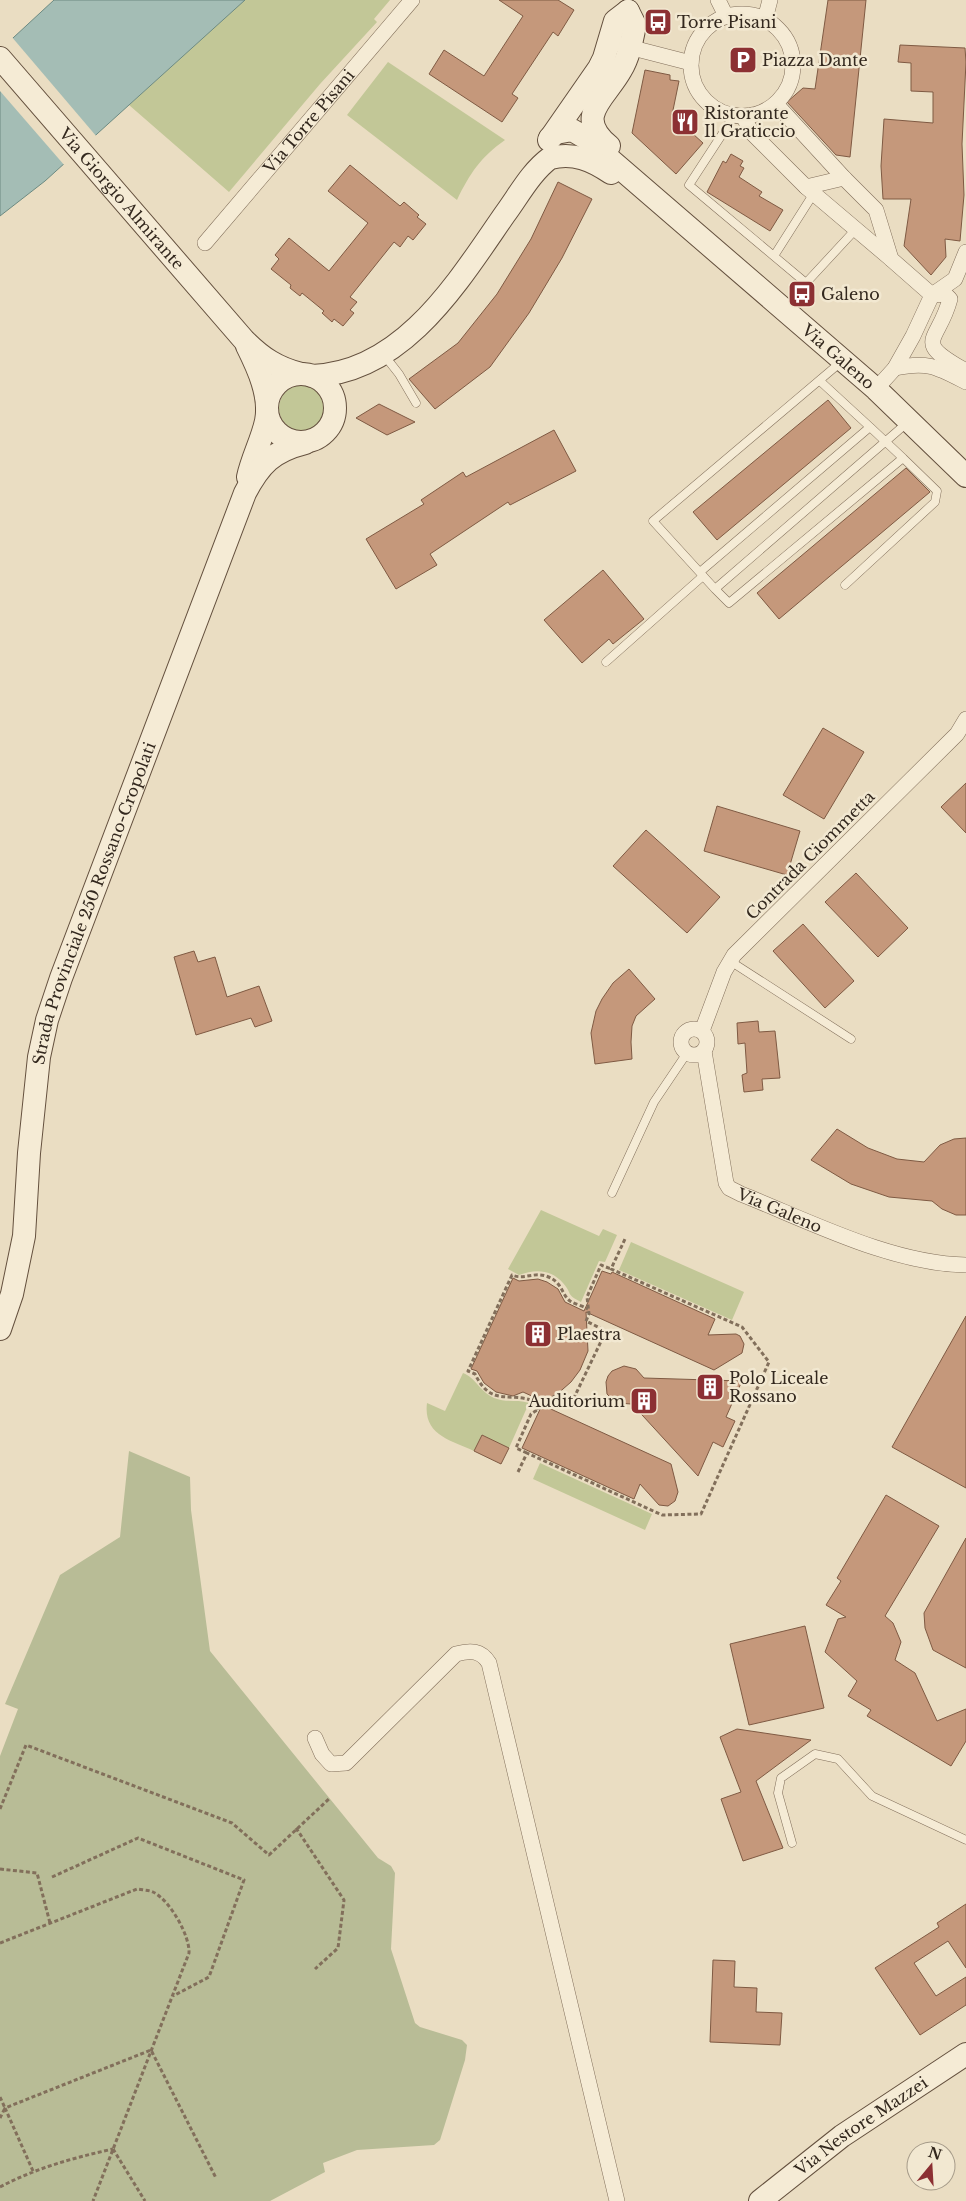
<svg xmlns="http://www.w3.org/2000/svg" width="966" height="2201" viewBox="0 0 966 2201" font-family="'Libre Baskerville',serif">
<rect width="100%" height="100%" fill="#eaddc2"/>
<path fill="#c2c797" d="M244 0H390L374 19 377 22 320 84 229 192 129 105Z
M388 62 505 140C481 157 470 173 457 200L347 115Z
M279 408a23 23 0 1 1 46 0a23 23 0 1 1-46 0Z
M541 1210 599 1236 603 1229 617 1235 605 1262 599 1261 581 1302C565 1294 573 1294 563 1283 551 1269 535 1269 519 1275L508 1269Z
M631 1242 744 1292 732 1320 619 1270Z
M463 1373C476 1378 479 1391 494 1398 506 1403 518 1399 529 1403L509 1448 482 1435 474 1451C450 1440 423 1435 427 1403L445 1411Z
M540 1463 652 1514 645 1530 533 1479Z"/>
<path fill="#b8bc96" d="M129 1451 190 1477 191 1510 210 1651 378 1858 391 1866 395 1873 391 1949 415 2023 420 2027 462 2040 467 2045 465 2060 440 2140 434 2145 357 2150 323 2163 325 2172 270 2201H0V1756L18 1709 5 1704 60 1575 120 1537Z"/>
<path fill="#a4bdb5" stroke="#6c8a82" d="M54 0H245L45 181 0 216V50Z"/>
<path fill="#eaddc2" d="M11 36 97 137 65 166 0 91V47Z"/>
<path fill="#c5987b" stroke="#7f5a43" d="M499 0H558L574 10 558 36 553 32 512 94 518 98 502 122 429 74 444 50 484 76 523 16Z
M828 0H866L850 157 836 155 787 102 803 88 815 89Z
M900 45 965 48 966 62 962 144 964 195 960 241 945 239 946 257 931 275 904 246 911 199H883L881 166 884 119 933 123V92L911 91V63L898 62Z
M645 70 670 75V80L679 81 672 115 703 143 676 174 632 133Z
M731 154 743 161 740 166 744 168 739 177 762 192 759 196 783 210 770 231 707 192 723 161 726 163Z
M350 165 400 206 404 202 419 215 417 217 426 224 413 240 408 236 400 247 394 242 350 297 357 302 350 310 354 313 343 326 334 319 332 322 322 313 324 311 302 293 300 296 290 288 291 285 271 269 279 259 275 255 289 238 329 271 368 223 328 191Z
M558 182 592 199 562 258 529 313 490 367 435 409 409 379 458 343 497 294 531 239Z
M828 400 851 428 717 540 693 512Z
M379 404 415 422 387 435 356 418Z
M554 430 576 471 510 505 508 502 430 554 437 565 396 589 366 539 424 504 421 500 463 472 466 477Z
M906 468 930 492 779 619 757 593Z
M603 570 644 619 613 644 609 639 582 663 544 620Z
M823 728 864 752 824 819 783 795Z
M966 783V833L941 807Z
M717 806 800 831 787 875 704 851Z
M646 830 720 897 687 933 613 866Z
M856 873 908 928 878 957 825 902Z
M803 924 854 981 825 1008 773 951Z
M194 951 198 962 215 957 227 997 259 986 272 1021 255 1027 251 1018 196 1035 174 957Z
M629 969 655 999 636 1016 632 1026 631 1042 632 1059 595 1064 591 1033 596 1011 602 999 613 983Z
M758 1021 759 1032 775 1031 780 1078 762 1079 763 1090 744 1092 742 1075 747 1073 745 1043 738 1044 737 1023Z
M837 1129 868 1148 897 1159 924 1162 940 1145 954 1139 966 1138V1215H956L942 1209 932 1201 889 1197 851 1184 811 1160Z
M602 1271 611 1274 612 1272 715 1319 708 1335 736 1334 740 1336 744 1344 742 1353 714 1370 586 1312 588 1351 580 1370 571 1382 547 1403 523 1392 513 1396 496 1392 484 1383 477 1371 471 1369 513 1278 519 1281 538 1279 547 1282 558 1289 565 1302 584 1311Z
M966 1316V1488L892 1447Z
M624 1366 636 1369 644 1378 742 1381 726 1417 735 1421 723 1447 713 1442 698 1476 632 1404 616 1403 607 1394 606 1382 608 1376 612 1371Z
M542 1405 671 1464 678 1492 675 1501 668 1506 659 1505 640 1484 634 1499 522 1448Z
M482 1435 509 1448 501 1464 474 1451Z
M886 1495 939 1526 885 1616 893 1623 901 1642 895 1660 915 1673 937 1721 966 1709V1741L951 1766 867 1716 871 1710 848 1696 857 1681 825 1652 838 1619 846 1617 826 1605 841 1581 837 1578Z
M966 1538V1668L933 1650 925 1628 924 1613Z
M805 1626 824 1708 749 1725 730 1644Z
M737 1729 811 1740 756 1781 783 1848 743 1861 721 1799 741 1792 720 1737Z
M966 1904V1968L948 1941 914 1963 936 1996 966 1977V2005L920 2035 875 1968 939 1927 937 1923Z
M713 1960 735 1961 734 1987 757 1988 756 2012 782 2013 780 2045 710 2042Z"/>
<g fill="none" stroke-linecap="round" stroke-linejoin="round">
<defs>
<path id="lane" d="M734 116 689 185 806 283 856 229
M774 256 814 193
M384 355 399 374 416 403
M841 362 653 521 715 589 908 422
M820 381 870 427
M700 572 870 427 903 458 729 603 715 589
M845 585 935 502 937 491 903 458
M606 662 703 576
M730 961 851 1039
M612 1193 654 1102 687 1053
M792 1843 778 1793 781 1778 815 1754 838 1759 872 1796 966 1840"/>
<g id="street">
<path d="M718 0 726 16"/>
<circle cx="742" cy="65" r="51"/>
<path d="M765 19 770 0"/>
<path d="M621 45 691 63"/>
<path d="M776 104 844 178 876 210 891 259 932 295"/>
<path d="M743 116 752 133 806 187 844 178"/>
<path d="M806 187 891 259"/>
<path id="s1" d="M205 243 412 0"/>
<path d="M932 295 945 294 950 299C938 344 911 340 966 371"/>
<path d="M895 368C928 361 937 367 966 382"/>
<path d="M876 389 895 368 913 336 932 295 955 279 966 252"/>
<circle cx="694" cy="1042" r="13"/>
<path d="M702 1031 724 972 734 955 957 734 966 719"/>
<path id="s2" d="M704 1051 726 1183 729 1188 741 1194C809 1221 892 1264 966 1265"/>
<path d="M315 1738 322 1754 331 1764 346 1763 456 1654C470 1650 481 1650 489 1663L617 2201"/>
</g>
<g id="secondary">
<path id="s3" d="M0 58 244 340C262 358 277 368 301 374"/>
<path id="s4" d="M550 138 556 133 572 130 584 137 876 389 966 476"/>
<path d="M549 140 599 68 604 58 615 21 628 11"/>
<path d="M609 146C573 116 605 99 621 70 629 57 632 40 635 25L628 11"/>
<path d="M247 346C258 368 271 396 266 421 262 440 252 458 248 477"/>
<circle cx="301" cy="408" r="34"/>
<path d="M312 376C404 373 459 280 505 214 519 195 531 172 550 158 574 152 592 160 611 173"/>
<path id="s5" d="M0 1329 12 1294 24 1236 29 1153 39 1057 47 1020 61 978 245 493C260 464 273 451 305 443"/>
<path id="s6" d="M760 2201 842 2136 966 2054"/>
</g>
</defs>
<use href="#lane" stroke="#826f5b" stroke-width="9"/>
<use href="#street" stroke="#826f5b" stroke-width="16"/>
<use href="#secondary" stroke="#64503e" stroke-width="24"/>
<path stroke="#826f5b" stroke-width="3" stroke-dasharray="4 2.5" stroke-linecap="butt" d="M538 1410 535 1402C511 1390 492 1409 475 1374L468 1371 512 1275C523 1280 534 1272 546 1276 563 1282 561 1294 570 1301 575 1304 583 1306 588 1309
M527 1453 516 1448 531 1414 548 1403 552 1396 571 1404 606 1331 586 1321 589 1314 587 1297 601 1265 611 1269
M518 1472 527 1453 662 1515 701 1514 769 1362 742 1327 611 1269 625 1239
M0 1809 26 1745 232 1823 269 1855 330 1798
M296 1828 344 1900 338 1948 315 1969
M0 1869 37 1873 50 1923
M52 1877 138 1838 244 1880 209 1977 173 1996
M0 1943 137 1889C142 1890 149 1890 153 1892 170 1900 190 1936 189 1953L93 2201
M0 2097 5 2108 0 2118
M113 2149 145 2201
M33 2171 5 2108 151 2050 216 2178
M0 2187C36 2168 73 2158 113 2149"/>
<use href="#lane" stroke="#f5ebd5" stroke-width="8"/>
<use href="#street" stroke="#f5ebd5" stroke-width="15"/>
<use href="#secondary" stroke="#f5ebd5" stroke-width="22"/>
</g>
<defs>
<symbol id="bus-square" viewBox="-11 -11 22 22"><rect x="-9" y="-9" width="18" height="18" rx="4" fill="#8c3033" stroke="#f2e8d1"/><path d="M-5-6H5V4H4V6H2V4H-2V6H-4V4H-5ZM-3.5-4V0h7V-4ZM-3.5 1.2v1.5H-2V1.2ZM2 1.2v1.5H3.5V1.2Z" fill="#fff"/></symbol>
<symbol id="parking-square" viewBox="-11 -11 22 22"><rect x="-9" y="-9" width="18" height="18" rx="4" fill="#8c3033" stroke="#f2e8d1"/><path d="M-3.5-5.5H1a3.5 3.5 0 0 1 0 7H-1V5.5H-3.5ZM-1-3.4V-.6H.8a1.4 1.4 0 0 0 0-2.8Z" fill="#fff"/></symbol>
<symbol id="restaurant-square" viewBox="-11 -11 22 22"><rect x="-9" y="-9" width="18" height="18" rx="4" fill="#8c3033" stroke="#f2e8d1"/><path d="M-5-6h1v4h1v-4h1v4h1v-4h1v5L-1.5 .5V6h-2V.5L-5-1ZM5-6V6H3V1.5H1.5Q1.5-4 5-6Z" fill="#fff"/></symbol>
<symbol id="building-square" viewBox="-11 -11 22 22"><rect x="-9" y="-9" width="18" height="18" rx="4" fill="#8c3033" stroke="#f2e8d1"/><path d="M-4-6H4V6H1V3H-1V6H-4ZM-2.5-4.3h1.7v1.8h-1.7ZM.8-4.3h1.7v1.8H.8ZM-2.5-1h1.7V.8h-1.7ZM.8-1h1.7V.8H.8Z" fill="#fff"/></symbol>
</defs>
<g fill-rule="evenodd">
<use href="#bus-square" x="642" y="6" width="32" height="32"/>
<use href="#parking-square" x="727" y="44" width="32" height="32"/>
<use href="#restaurant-square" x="669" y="106" width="32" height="32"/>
<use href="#bus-square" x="786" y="278" width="32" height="32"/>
<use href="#building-square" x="522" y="1318" width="32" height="32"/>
<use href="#building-square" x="694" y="1371" width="32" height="32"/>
<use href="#building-square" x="628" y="1385" width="32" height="32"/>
</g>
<g text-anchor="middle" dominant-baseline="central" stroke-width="5" stroke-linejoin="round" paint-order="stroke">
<g font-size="16" fill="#33281e" stroke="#f2e8d1" text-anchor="start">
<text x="677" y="22">Torre Pisani</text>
<text x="762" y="60">Piazza Dante</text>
<text x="704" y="113">Ristorante<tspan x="704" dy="18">Il Graticcio</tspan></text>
<text x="821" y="294">Galeno</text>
<text x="557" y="1334">Plaestra</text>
<text x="729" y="1378">Polo Liceale<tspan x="729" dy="18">Rossano</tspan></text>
<text x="625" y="1401" text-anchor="end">Auditorium</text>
</g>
<g font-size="16" fill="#33281e" stroke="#f2e8d1">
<text stroke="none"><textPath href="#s1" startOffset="160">Via Torre Pisani</textPath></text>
<text stroke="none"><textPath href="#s3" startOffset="186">Via Giorgio Almirante</textPath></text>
<text stroke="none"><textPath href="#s4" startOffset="374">Via Galeno</textPath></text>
<text transform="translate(810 855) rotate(-45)">Contrada Ciommetta</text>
<text stroke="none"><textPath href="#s5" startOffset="439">Strada Provinciale 250 Rossano-Cropolati</textPath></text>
<text stroke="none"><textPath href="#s2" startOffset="195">Via Galeno</textPath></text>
<text stroke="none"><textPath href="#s6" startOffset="126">Via Nestore Mazzei</textPath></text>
</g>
</g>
<g transform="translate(931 2166) rotate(18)"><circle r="24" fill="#f2e8d1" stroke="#a69b89"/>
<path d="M0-4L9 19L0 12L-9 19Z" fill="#8c3033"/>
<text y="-8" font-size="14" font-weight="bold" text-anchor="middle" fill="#33281e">N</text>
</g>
</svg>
